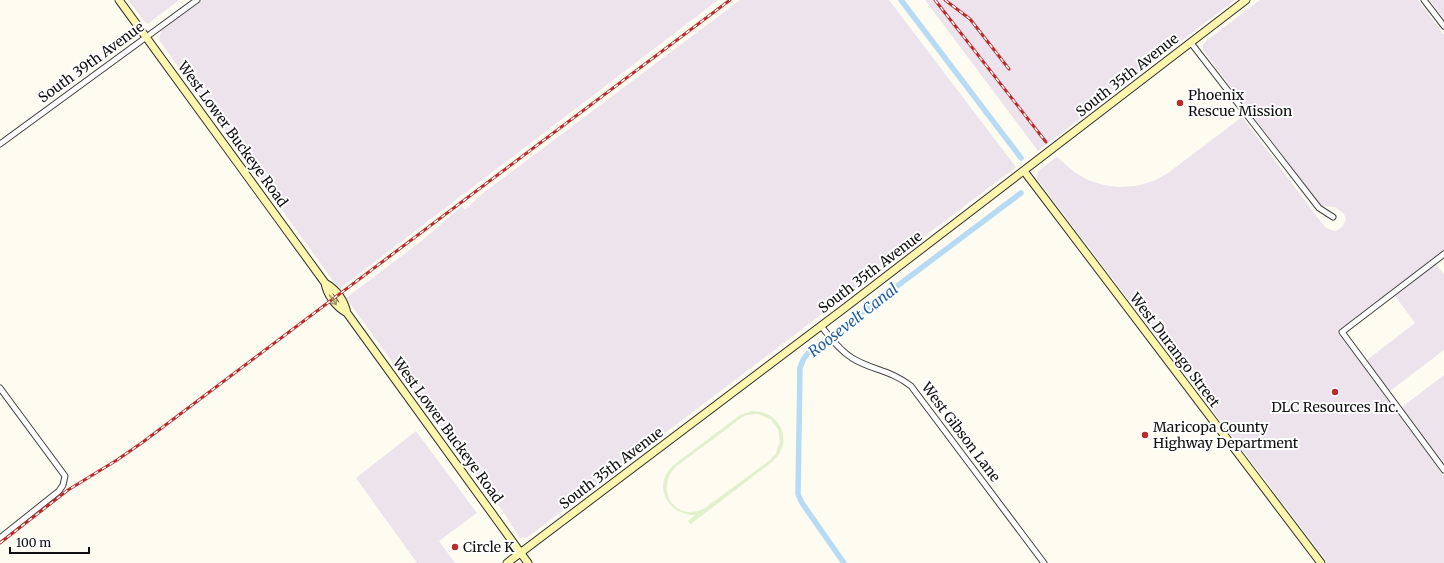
<svg xmlns="http://www.w3.org/2000/svg" width="1444" height="563" viewBox="0 0 1444 563" font-family="Merriweather,serif">
<rect width="100%" height="100%" fill="#fefcf1"/>
<path fill="#ece3ed" d="M128 0H179L148 24 145 22Z
M203 0H718L339 289 159 40 161 31Z
M740 0H889L1016 167 528 537 520 538 500 507 492 500 346 298 424 239 462 206 465 210 482 194Z
M925 0H1235L1038 151Z
M1260 0H1418L1444 35V250L1337 331 1444 476V563H1328L1037 179 1036 176 1039 170 1057 157 1074 172 1088 180 1104 185 1118 187 1136 186 1154 181 1168 173 1242 117 1325 227 1331 230 1336 231 1343 226 1346 219 1344 214 1335 207 1321 206 1203 50V44L1206 41Z
M1430 0H1444V19Z
M1436 264 1444 274V350L1390 391 1367 360 1415 323 1395 296Z
M1444 375V463L1402 407Z
M416 431 477 513 439 541 455 563H417L356 478Z"/>
<path fill="#e2f0cd" fill-rule="evenodd" d="M752 411C781 411 795 442 772 462L691 524 688 521 695 515C666 515 651 483 675 464L740 415ZM758 414 770 419 778 429 780 441 776 453 770 460 705 508C695 513 685 514 676 507 665 498 664 482 672 471 678 464 687 459 694 453 710 442 725 430 741 418L747 415Z"/>
<g fill="none" stroke-linecap="round" stroke-linejoin="round">
<path stroke="#b7dbf4" stroke-width="5.5" d="M901 0 1021 158
M844 563 802 503 798 494 800 368 803 360 808 353 1021 193"/>
<defs>
<path id="street" d="M1424 0 1444 26
M1191 43 1319 208 1333 217
M0 144 197 0
M1444 254 1342 332 1444 470
M821 326C830 337 839 350 852 358 871 370 891 370 911 386L1044 563
M0 388 65 476 63 485 59 491 0 538"/>
<path id="secondary" d="M119 0 325 283C337 290 344 300 347 313L528 563
M1024 171 1321 563
M325 283C327 295 336 307 347 313
M507 563 846 307 1246 0"/>
</defs>
<use href="#street" stroke="#424242" stroke-width="7"/>
<use href="#secondary" stroke="#313131" stroke-width="9"/>
<use href="#street" stroke="#fff" stroke-width="5"/>
<use href="#secondary" stroke="#fcf6ae" stroke-width="7"/>
<defs>
<path id="rail" d="M935 0 1046 142
M945 0 970 19 1009 69
M0 543 68 490 117 460 143 442 730 0"/>
</defs>
<use href="#rail" stroke="#ba2b2c" stroke-width="3"/>
<use href="#rail" stroke="#fff" stroke-width="1.5" stroke-dasharray="4.5" stroke-linecap="butt"/>
</g>
<defs><path id="oneway-shaft" d="M-6 0H5M1.5-3L5.5 0L1.5 3" fill="none" stroke-width="1.6" stroke-linecap="round" stroke-linejoin="round"/></defs>
<use stroke="#9d9a6e" href="#oneway-shaft" transform="translate(333 300) rotate(54)"/>
<g fill="#ba2b2c" stroke="#fff" stroke-width="1.5">
<circle cx="1180" cy="103" r="4"/>
<circle cx="1335" cy="392" r="4"/>
<circle cx="1145" cy="435" r="4"/>
<circle cx="455" cy="547" r="4"/>
</g>
<g text-anchor="middle" dominant-baseline="central" stroke-width="4" stroke-linejoin="round" paint-order="stroke">
<g font-size="14" fill="#0f0f0f" stroke="#fff">
<text transform="translate(91 62) rotate(-36)">South 39th Avenue</text>
<text transform="translate(1127 75) rotate(-38)">South 35th Avenue</text>
<text transform="translate(233 134) rotate(54)">West Lower Buckeye Road</text>
<text transform="translate(870 272) rotate(-37)">South 35th Avenue</text>
<text transform="translate(1175 350) rotate(53)">West Durango Street</text>
<text transform="translate(448 430) rotate(54)">West Lower Buckeye Road</text>
<text transform="translate(961 432) rotate(53)">West Gibson Lane</text>
<text transform="translate(611 468) rotate(-37)">South 35th Avenue</text>
</g>
<g font-size="14" fill="#0f0f0f" stroke="#fff" text-anchor="start">
<text x="1188" y="95">Phoenix<tspan x="1188" dy="16">Rescue Mission</tspan></text>
<text x="1335" y="407" text-anchor="middle">DLC Resources Inc.</text>
<text x="1153" y="427">Maricopa County<tspan x="1153" dy="16">Highway Department</tspan></text>
<text x="463" y="547">Circle K</text>
</g>
<g font-size="15" font-style="italic" fill="#1c5f9c" stroke="#fff">
<text transform="translate(853 320) rotate(-38)">Roosevelt Canal</text>
</g>
</g>
<path d="M10 547v6h79v-6" fill="none" stroke="#0f0f0f" stroke-width="2"/>
<text x="16" y="547" font-size="12" fill="#0f0f0f" stroke="#ffffff" stroke-width="3" paint-order="stroke">100 m</text>
</svg>
